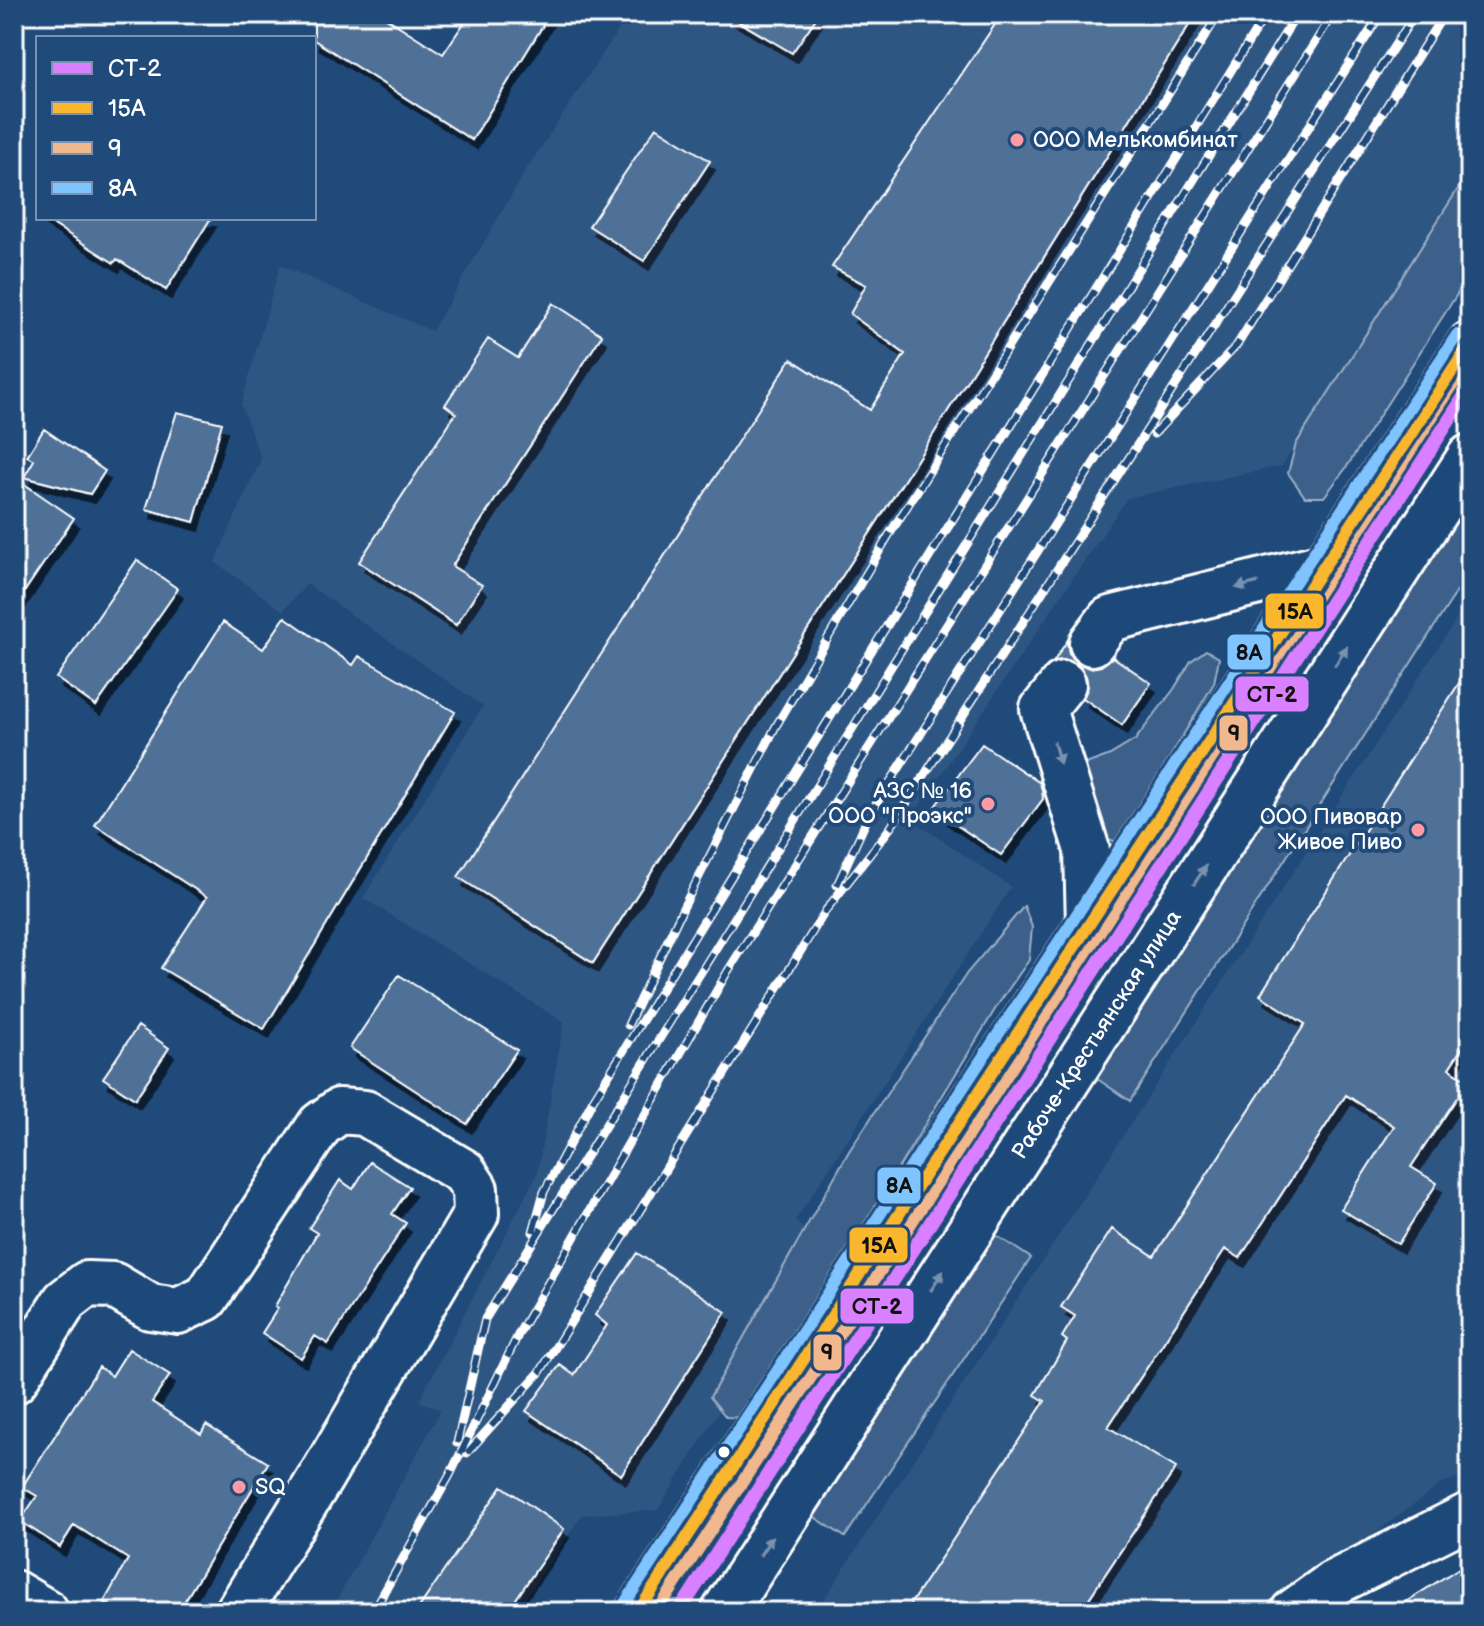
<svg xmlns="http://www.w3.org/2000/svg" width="1484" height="1626" viewBox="0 0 1484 1626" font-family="'Balsamiq Sans',sans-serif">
<defs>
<filter id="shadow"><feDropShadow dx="5" dy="9" stdDeviation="0" flood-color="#0009"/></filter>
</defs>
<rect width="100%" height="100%" fill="#1f4a7a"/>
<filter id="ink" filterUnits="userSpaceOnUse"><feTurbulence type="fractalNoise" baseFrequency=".0125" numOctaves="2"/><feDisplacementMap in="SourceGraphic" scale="16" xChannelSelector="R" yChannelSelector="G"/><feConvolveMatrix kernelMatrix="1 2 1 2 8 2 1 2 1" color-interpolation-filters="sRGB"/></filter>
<g filter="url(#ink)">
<path fill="#2e5683" d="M629 14H1470V170L1282 466 1127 498 911 819 1011 887 795 1221 822 1245 658 1510 582 1515 526 1598 545 1612H330L441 1410 419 1401 537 1174 564 1022 363 898 483 706 307 584 283 611 215 562 261 459 241 405 280 265 432 331 526 170Z
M1470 598V1473L1440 1485 1268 1612H816Z"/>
<path fill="#3c618b" stroke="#9eb0c5" stroke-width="2" d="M1470 170V274L1346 468 1324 497H1305L1288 473 1296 444Z
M1470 484V571L1130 1101 1090 1074Z
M1206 650 1219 658 1214 683 1119 843 1093 833 1079 788 1086 764 1110 755 1135 740 1174 689 1191 661Z
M1024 906 1032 927 1029 960 999 1003 746 1418 726 1417 710 1397 849 1151 967 973Z
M985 1228 1031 1258 845 1537 799 1507Z"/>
<path fill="#507197" stroke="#fff" stroke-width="2" filter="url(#shadow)" d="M314 14H380L443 54 470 14H550L472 140 314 40Z
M726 14H819L792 53Z
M1002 14H1196L926 446 593 963 458 877 791 359 870 410 905 354 850 314 866 285 832 267Z
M656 127 710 161 644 261 589 226Z
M43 218H211L166 290 117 259 114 263Z
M553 303 602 335 452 566 482 585 456 625 359 562 456 413 445 405 488 339 518 358Z
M177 412 222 423 194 522 146 509Z
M44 429 105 471 90 494 24 477 34 460 27 456Z
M14 477 74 518 14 607Z
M137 560 178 589 96 706 56 678Z
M285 617 353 665 359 656 455 712 264 1029 161 968 207 897 95 825 223 622 263 649Z
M1067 641 1069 654 1078 663 1090 668 1101 666 1113 657 1151 683 1122 725 1083 698 1088 687 1086 676 1079 665 1068 660 1054 661Z
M1470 666V1036L1449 1068 1468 1081 1411 1167 1437 1183 1398 1244 1341 1209 1394 1126 1346 1095 1240 1258 1225 1249 1108 1427 1176 1468 1080 1612H905L1045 1401 1035 1395 1067 1341 1062 1337 1075 1316 1061 1307 1112 1229 1154 1256 1305 1024 1260 995Z
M982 744 1040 783 1042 790 1043 799 1001 855 933 809Z
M399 975 517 1050 467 1124 350 1048Z
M138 1026 169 1048 135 1099 103 1078Z
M370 1162 410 1187 392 1214 406 1223 328 1344 315 1336 301 1358 262 1333 278 1308 275 1306 317 1233 309 1228 340 1180 353 1189Z
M637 1253 726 1312 621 1475 526 1411 560 1365 574 1375 607 1325 595 1315Z
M129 1349 170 1375 152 1402 201 1434 206 1425 268 1463 178 1612H122L104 1602 128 1559 74 1525 60 1547 20 1521 37 1496 22 1487 99 1367 112 1376Z
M502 1486 564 1529 507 1612H416Z
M1470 1561V1612H1390Z"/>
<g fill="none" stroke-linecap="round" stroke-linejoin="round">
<defs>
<path id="minor" d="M1092 643 1110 619 1323 566
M1063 684 1043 709 1087 850 1089 925
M14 1381 65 1301 87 1284 113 1285 150 1307 178 1311 206 1298 320 1125 339 1111 365 1113 464 1172 475 1189 476 1214 321 1477 238 1612
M14 1593 46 1612
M1293 1612 1332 1584 1470 1515"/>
<path id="major" d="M638 1612 1470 344
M724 1612 1470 457"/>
</defs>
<use href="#minor" stroke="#fff" stroke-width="50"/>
<use href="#major" stroke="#fff" stroke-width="50"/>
<use href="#minor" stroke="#1f4a7a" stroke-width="44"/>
<use href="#major" stroke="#1f4a7a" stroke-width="44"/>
<defs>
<path id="rail" d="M1154 434 1237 345 1444 14
M837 885 869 815 1381 14
M628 1025 683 908 776 726 889 535 1219 14
M533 1232 544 1192 593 1100 1266 14
M457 1443 485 1319 1297 14
M467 1453 540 1372 826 910 891 827 1415 14
M373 1612 450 1475 519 1333 728 971 1333 14"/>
</defs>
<use href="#rail" stroke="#fff" stroke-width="9"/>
<use href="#rail" stroke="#1f4a7a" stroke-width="6" stroke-dasharray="18" stroke-linecap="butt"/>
<defs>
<path id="bus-1" d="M638 1612 1470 344"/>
<path id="bus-2" d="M657 1612 1470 373"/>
<path id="bus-3" d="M625 1603 1457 335"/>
</defs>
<use href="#bus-1" stroke="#1f4a7a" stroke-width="18"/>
<use href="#bus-2" stroke="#1f4a7a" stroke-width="18"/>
<use href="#bus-3" stroke="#1f4a7a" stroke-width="18"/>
<use href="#bus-1" stroke="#fab62d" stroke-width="12"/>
<use href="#bus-2" stroke="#f1b78d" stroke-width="12"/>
<use href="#bus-3" stroke="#80c4ff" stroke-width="12"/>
<defs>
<path id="rail-1" d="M679 1612 1470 388"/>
</defs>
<use href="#rail-1" stroke="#1f4a7a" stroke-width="20"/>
<use href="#rail-1" stroke="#d880ff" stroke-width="14"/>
</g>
<defs><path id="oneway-solid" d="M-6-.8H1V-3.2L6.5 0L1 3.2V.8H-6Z" transform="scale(2)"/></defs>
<g fill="#7992af">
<use href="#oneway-solid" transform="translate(1247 585) rotate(166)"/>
<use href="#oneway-solid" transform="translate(1341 656) rotate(-57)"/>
<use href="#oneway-solid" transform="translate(1057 753) rotate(73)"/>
<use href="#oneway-solid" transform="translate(1200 875) rotate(-57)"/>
<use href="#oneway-solid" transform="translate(937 1281) rotate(-57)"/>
<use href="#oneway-solid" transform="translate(766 1546) rotate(-57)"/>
</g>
</g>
<g fill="#ff9aa2" stroke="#1f4a7a" stroke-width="3">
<circle cx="1017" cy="140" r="8"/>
<circle cx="988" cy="804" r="8"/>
<circle cx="1418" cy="830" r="8"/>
<circle cx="239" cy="1487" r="8"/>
</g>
<circle fill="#fff" stroke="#1f4a7a" stroke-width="3" cx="724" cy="1452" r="7"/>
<g text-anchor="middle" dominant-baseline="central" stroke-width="8" stroke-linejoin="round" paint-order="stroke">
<g font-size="22" fill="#fff" stroke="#1f4a7a" text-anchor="start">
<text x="1033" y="140">ООО Мелькомбинат</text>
<text x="972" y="791" text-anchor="end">АЗС № 16<tspan x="972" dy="25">ООО "Проэкс"</tspan></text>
<text x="1402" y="817" text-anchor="end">ООО Пивовар<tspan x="1402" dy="25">Живое Пиво</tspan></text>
<text x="255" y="1487">SQ</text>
</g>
<g font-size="22" fill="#fff" stroke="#1f4a7a">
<text transform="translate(1097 1035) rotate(-57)">Рабоче-Крестьянская улица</text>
</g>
</g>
<g stroke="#1f4a7a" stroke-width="3">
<rect x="1264" y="592" width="61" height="38" rx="8" fill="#fab62d"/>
<rect x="1226" y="633" width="46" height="38" rx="8" fill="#80c4ff"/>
<rect x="1234" y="675" width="76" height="38" rx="8" fill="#d880ff"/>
<rect x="1218" y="714" width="31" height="38" rx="8" fill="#f1b78d"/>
<rect x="876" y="1166" width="46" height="39" rx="8" fill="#80c4ff"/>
<rect x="848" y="1226" width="61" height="38" rx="8" fill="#fab62d"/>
<rect x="839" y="1287" width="76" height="38" rx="8" fill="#d880ff"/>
<rect x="812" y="1333" width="31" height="39" rx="8" fill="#f1b78d"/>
</g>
<g font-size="22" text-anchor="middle" font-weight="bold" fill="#111">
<text x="1295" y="619">15А</text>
<text x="1249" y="660">8А</text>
<text x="1272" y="702">СТ-2</text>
<text x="1234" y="741">9</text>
<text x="899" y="1193">8А</text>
<text x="879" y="1253">15А</text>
<text x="877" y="1314">СТ-2</text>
<text x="827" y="1360">9</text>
</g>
<rect width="1484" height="1626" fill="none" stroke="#1f4a7a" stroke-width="48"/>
<rect x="24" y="24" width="1436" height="1578" fill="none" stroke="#fff" stroke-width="3" filter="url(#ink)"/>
<rect x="36" y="36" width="280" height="184" fill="#1f4a7a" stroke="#7992af" stroke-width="2"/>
<rect x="52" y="62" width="40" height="12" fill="#d880ff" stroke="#7992af" stroke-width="2"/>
<text x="108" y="76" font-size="24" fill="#ffffff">СТ-2</text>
<rect x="52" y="102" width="40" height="12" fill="#fab62d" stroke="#7992af" stroke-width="2"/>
<text x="108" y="116" font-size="24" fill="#ffffff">15А</text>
<rect x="52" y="142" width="40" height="12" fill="#f1b78d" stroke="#7992af" stroke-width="2"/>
<text x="108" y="156" font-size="24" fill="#ffffff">9</text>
<rect x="52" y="182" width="40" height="12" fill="#80c4ff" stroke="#7992af" stroke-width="2"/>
<text x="108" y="196" font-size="24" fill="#ffffff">8А</text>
</svg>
